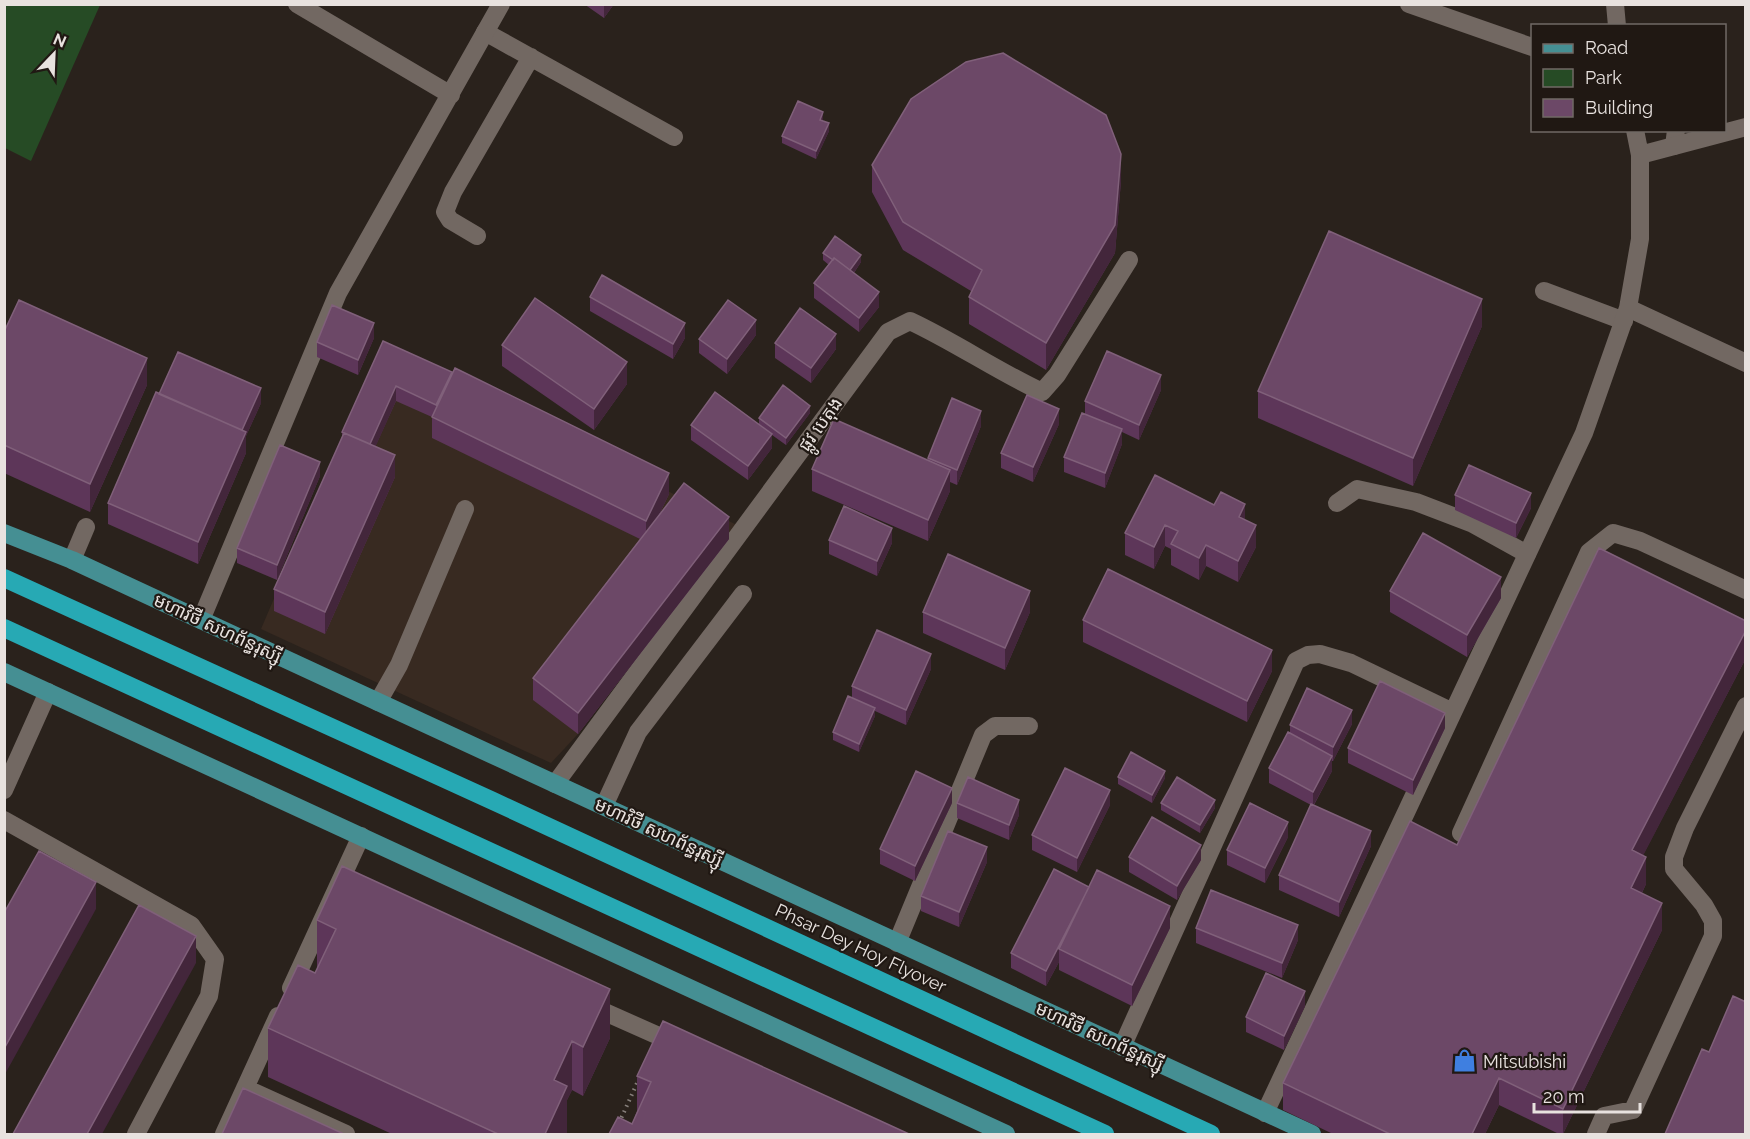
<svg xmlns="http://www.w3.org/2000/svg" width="1750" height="1139" viewBox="0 0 1750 1139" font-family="Raleway,'Noto Sans Khmer',sans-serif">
<rect width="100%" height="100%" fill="#2a221c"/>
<path fill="#382a21" d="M380 350 739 526 578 734 551 763 261 629Z"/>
<path fill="#264b25" d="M5 4 100 5 31 161 5 148Z"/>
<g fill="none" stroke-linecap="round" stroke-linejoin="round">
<path stroke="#87807c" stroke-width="4" stroke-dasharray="1.5 4.5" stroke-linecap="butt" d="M619 1123 638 1081"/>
<path stroke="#726862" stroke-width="18" d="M485 32 674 137
M1674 146 1676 130
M477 236 450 220 445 212 453 192 531 57
M1544 291 1624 321
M1337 503 1357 489 1416 502 1471 523 1527 554
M72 560 86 527
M378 702 399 665 465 509
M4 790 48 692
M604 806 638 732 743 594
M4 820 191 925 215 959 209 996 136 1134
M1461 833 1589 552 1613 533 1640 541 1746 590
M897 943 983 735 995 726H1029
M291 988 361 836
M589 1005 679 1045
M245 1088 346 1134
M224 1134 278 1016
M1596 1134 1604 1116 1633 1110 1713 936V921L1704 905 1674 869V857L1685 828 1746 706"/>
<path stroke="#726862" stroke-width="18" d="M297 4 451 95
M1409 4 1532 47
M1615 4 1617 26
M1640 155 1746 127
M1628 308 1746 363
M201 620 338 293 501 4
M555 784 888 332 910 321C955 342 997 371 1042 392L1057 375 1129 260
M1122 1047 1296 661 1308 655 1320 654 1351 663 1453 712
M1265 1113 1584 433 1628 308 1640 239V155L1635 130"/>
<path stroke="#458f93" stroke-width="18" d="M4 533 72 560 201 620 1312 1134
M4 672 1006 1134"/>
<path stroke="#27a9b4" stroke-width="18" d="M4 578 493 801 1211 1134
M4 628 1105 1134"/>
</g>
<path fill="#5d3659" d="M584 4H614L604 18Z
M823 120V121L829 131 816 159 782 143V136Z
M872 165 1121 181 1115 253 1046 370 969 324V297L971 291 903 250 872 192Z
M823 253 861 262 854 273 879 307 859 332 814 298V283L829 265 823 260Z
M590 297 685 338 673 359 590 311Z
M1482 326 1413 486 1258 418V391Z
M4 332 147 385 90 512 4 473Z
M756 335 727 374 699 353V339Z
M374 338 358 375 317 357V342Z
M383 341 452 376 669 494 660 513 729 539 578 734 533 700V678L640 539 432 438V417L396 401 375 447 395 477 325 634 274 611V589L342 437V432Z
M775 343 836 349 811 383 775 358Z
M502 345 627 384 594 430 502 366Z
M1161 390 1139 440 1122 432V444L1105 488 1064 472V457L1085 414V401Z
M261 403 246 436V453L198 564 108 524V503Z
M810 413 786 445 772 435V448L748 480 691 440V425L759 424V418Z
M1059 424 1033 482 1001 468V453Z
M981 426 957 485 950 482V491L928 541 812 491V469L928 460V458Z
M1155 475 1245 520 1256 547 1238 582 1206 566 1199 580 1171 565V549L1165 546 1154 569 1125 555V533Z
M320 476 277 580 237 563V548Z
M1455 495 1531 508 1516 538 1455 510Z
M829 540 892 543 877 576 829 554Z
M1390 591 1501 598 1467 657 1390 612Z
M923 612H1030L1005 670 923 633Z
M1083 620 1272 671 1247 722 1083 642Z
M1746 621V658L1643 855 1646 884 1642 893 1662 930 1563 1134H1559L1499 1105 1485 1134H1333L1283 1110V1083L1457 845Z
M931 669 906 725 875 711V716L859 752 833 740V732L852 698V686Z
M1352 724 1333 761H1332V771L1314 805 1371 846 1339 917 1279 890V875L1311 805 1269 783V768L1290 733V725Z
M1445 728 1413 795 1348 763V748Z
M1118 777 1165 778 1152 803 1118 784Z
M952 803 915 881 880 864V849Z
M957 803 1019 815 1009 840 957 818Z
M1161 803 1215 808 1200 833 1161 810Z
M1110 805 1077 872 1032 850V835Z
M1288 837 1265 883 1227 865V850Z
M1129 857 1201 860 1177 900 1129 872Z
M987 862 959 927 921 911V896Z
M317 920 610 1038 583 1096 572 1090 567 1100V1134H392L268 1077V1028L315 973 317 969Z
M1170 928 1132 1006 1059 970V962L1046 986 1011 968V953Z
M1196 928 1298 940 1282 978 1196 943Z
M1305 1006 1284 1050 1246 1032V1017Z
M637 1076 909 1134H609L632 1124 637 1111Z"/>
<path fill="#43263b" d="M604 4H614L604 18Z
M823 112V120L820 127V120Z
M829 123V131L816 159V151Z
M1121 154V181L1115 253 1046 370V343Z
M861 255V262L849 280V272Z
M879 292V307L859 332V318Z
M1482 299V326L1413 486V458Z
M756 320V335L727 374V359Z
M374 323V338L358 375V360Z
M685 323V338L673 359V344Z
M836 334V349L811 383V368Z
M147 358V385L90 512V484Z
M627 362V384L594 430V409Z
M452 372V386L436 420V405Z
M1161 375V390L1139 440V425Z
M396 386V401L370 459V444Z
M261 388V403L246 436V453L198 564V542L241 433Z
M810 406V413L786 445V438Z
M1059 409V424L1033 482V467Z
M981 411V426L957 485V470Z
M1122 429V444L1105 488V473Z
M772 434V448L748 480V466Z
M395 455V477L325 634V612Z
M320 462V476L277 580V565Z
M950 470V491L928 541V520Z
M669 473V494L646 542V521Z
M1531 493V508L1516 538V523Z
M1245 504V526L1239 517Z
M729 517V539L578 734V713Z
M1165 525V546L1154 569V547Z
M1256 525V547L1238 582V561Z
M892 528V543L877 576V561Z
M1206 545V566L1199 580V558Z
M1501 577V598L1467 657V635Z
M1030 591V612L1005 670V648Z
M1746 630V658L1632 877V850Z
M1272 650V671L1247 722V701Z
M931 654V669L906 725V710Z
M875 708V716L859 752V744Z
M1352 710V724L1333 761V747Z
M1445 713V728L1413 795V780Z
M1332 756V771L1313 806V792Z
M1165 771V778L1152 803V795Z
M952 788V803L915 881V866Z
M1110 790V805L1077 872V858Z
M1019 800V815L1009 840V825Z
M1215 800V808L1200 833V825Z
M1288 822V837L1265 883V868Z
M1371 831V846L1339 917V902Z
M1201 845V860L1177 900V886Z
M987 847V862L959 927V912Z
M1646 857V884L1631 915V888Z
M96 882V909L4 1076V1049Z
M1090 887 1059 949V962L1046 986V971Z
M1662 903V930L1563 1134V1109Z
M1170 906V928L1132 1006V985Z
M1298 925V940L1282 978V963Z
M196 936V963L102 1134H87Z
M610 989V1038L583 1096V1047Z
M1305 991V1006L1284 1050V1036Z
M572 1041V1090L567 1100V1134H545L554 1080Z
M1499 1078V1105L1485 1134H1472Z"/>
<path fill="#6c4867" stroke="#80607a" stroke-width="1.5" d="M1003 53 1106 115 1121 154 1115 225 1046 343 969 297 982 270 903 222 872 165 911 99 966 62Z
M798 101 823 112 820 120 829 123 816 151 782 136Z
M1329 231 1482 299 1413 458 1258 391Z
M835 236 861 255 850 270 834 258 833 260 823 253Z
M834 258 879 292 859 318 814 283Z
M602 275 685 323 673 344 590 297Z
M535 298 627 362 594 409 502 345Z
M19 300 147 358 90 484 4 445V332Z
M728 300 756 320 727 359 699 339Z
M332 305 374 323 358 360 317 342Z
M800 308 836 334 811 368 775 343Z
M383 341 452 372 436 405 396 386 370 444 342 432Z
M1107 351 1161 375 1139 425 1085 401Z
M178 352 261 388 242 430 159 394Z
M455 368 669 473 646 521 432 417Z
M783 385 810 406 786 438 759 418Z
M156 392 246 432 198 542 108 503Z
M715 392 772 434 748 466 691 425Z
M1027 395 1059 409 1033 467 1001 453Z
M952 398 981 411 957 470 928 458Z
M1082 413 1122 429 1105 473 1064 457Z
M834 419 950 470 928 520 812 469Z
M344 433 395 455 325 612 274 589Z
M280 445 320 462 277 565 237 548Z
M1469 465 1531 493 1516 523 1455 495Z
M1155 475 1214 505 1221 492 1245 504 1239 517 1256 525 1238 561 1206 545 1199 558 1171 544 1178 531 1165 525 1154 547 1125 533Z
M684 483 729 517 578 713 533 678Z
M844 506 892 528 877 561 829 540Z
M1423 533 1501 577 1467 635 1390 591Z
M1599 548 1746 621V630L1632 850 1646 857 1631 888 1662 903 1563 1109 1499 1078 1472 1134H1390L1283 1083 1410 821 1457 845Z
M948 554 1030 591 1005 648 923 612Z
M1108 569 1272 650 1247 701 1083 620Z
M877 630 931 654 906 710 852 686Z
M1380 681 1445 713 1413 780 1348 748Z
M1307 688 1352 710 1333 747 1290 725Z
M848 696 875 708 859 744 833 732Z
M1288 732 1332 756 1313 792 1269 768Z
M1131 752 1165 771 1152 795 1118 777Z
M1065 768 1110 790 1077 858 1032 835Z
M916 771 952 788 915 866 880 849Z
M968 777 1019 800 1009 825 957 803Z
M1177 777 1215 800 1200 825 1161 803Z
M1250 803 1288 822 1265 868 1227 850Z
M1311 804 1371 831 1339 902 1279 875Z
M1152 817 1201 845 1177 886 1129 857Z
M948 831 987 847 959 912 921 896Z
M39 851 96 882 4 1049V913Z
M342 866 610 989 583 1047 572 1041 554 1080 567 1086 545 1134H498L268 1028 298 965 315 973 336 929 317 920Z
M1054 869 1089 887 1046 971 1011 953Z
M1097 870 1170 906 1132 985 1059 949Z
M1211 890 1298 925 1282 963 1196 928Z
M139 905 196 936 87 1134H13Z
M1266 973 1305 991 1284 1036 1246 1017Z
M1733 996 1746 1002V1134H1665L1702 1049 1709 1052Z
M663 1021 909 1134H609L618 1117 632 1124 651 1082 637 1076Z
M243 1088 344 1134H222Z"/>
<defs>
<symbol id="shop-bare" viewBox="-9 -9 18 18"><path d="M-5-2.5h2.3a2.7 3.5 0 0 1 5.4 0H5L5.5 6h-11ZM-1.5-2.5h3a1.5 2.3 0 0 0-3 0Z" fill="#3f7fe0" stroke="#201813" stroke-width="2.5" paint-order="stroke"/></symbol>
</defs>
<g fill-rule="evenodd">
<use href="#shop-bare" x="1448" y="1044" width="33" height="33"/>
</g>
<g text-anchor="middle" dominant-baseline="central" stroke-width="4.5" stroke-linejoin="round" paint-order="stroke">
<g font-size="18" fill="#e8e2df" stroke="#201813">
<text transform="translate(820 424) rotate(-54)">ផ្លូវ បេតុង</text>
<text transform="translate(218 628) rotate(25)">មហាវិថី សហព័ន្ធរុស្ស៊ី</text>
<text transform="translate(659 832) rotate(25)">មហាវិថី សហព័ន្ធរុស្ស៊ី</text>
<text transform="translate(861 948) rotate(25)">Phsar Dey Hoy Flyover</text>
<text transform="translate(1100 1036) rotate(25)">មហាវិថី សហព័ន្ធរុស្ស៊ី</text>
</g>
<g font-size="18" fill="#e8e2df" stroke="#201813" text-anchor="start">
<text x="1483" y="1061">Mitsubishi</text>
</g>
</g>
<rect width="1750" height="1139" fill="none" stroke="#e8e2df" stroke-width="12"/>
<rect x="1531" y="24" width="195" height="108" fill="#201813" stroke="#706965" stroke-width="1.5"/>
<rect x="1543" y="44" width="30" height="9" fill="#458f93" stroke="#706965" stroke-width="1.5"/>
<text x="1585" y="54" font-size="18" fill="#e8e2df">Road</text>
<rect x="1543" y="69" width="30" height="18" fill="#264b25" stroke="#706965" stroke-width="1.5"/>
<text x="1585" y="84" font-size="18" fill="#e8e2df">Park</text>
<rect x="1543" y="99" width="30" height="18" fill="#6c4867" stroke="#706965" stroke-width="1.5"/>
<text x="1585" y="114" font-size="18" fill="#e8e2df">Building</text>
<g transform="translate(54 54) rotate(23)" stroke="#201813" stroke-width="4.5" paint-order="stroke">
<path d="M0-4.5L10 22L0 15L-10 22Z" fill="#e8e2df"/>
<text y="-9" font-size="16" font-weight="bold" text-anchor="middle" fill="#e8e2df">N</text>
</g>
<path d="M1534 1103v9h106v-9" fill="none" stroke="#e8e2df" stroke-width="3"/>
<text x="1543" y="1103" font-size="18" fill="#e8e2df" stroke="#201813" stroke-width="4.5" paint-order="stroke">20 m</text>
</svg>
